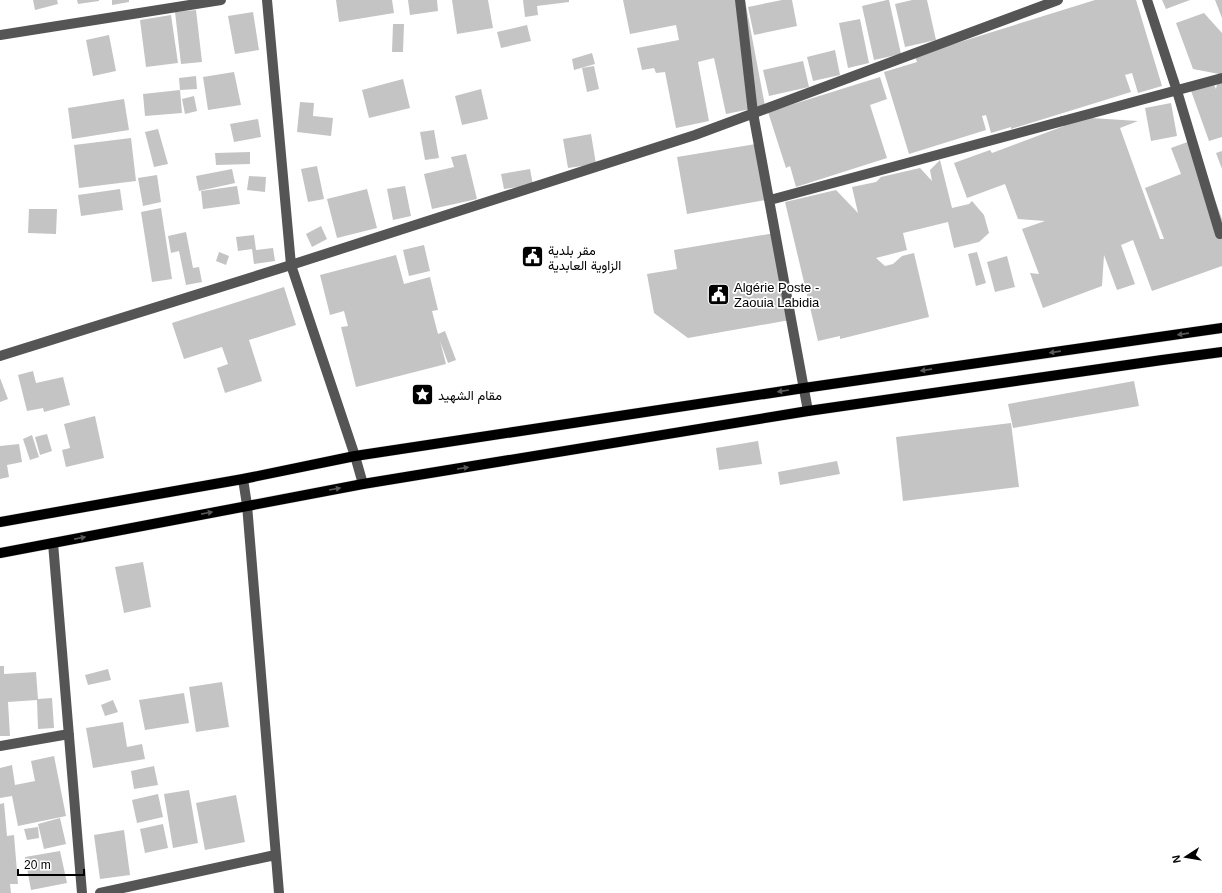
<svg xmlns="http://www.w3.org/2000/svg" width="1222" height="893" viewBox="0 0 1222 893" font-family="Helvetica,Vazirmatn,sans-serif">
<rect width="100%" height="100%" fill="#fff"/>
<path fill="#c4c4c4" d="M33 0H57L58 4 35 10Z
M77 0H99V1L78 4Z
M112 0H129V2L112 5Z
M336 0H392L394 13 339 22Z
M408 0H437L438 11 410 15Z
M452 0H488L493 28 457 34Z
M523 0H569V2L537 6 538 15 525 17Z
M623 0H745L765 106 726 114 714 58 698 62 709 121 676 128 665 72 656 73 654 68 642 70 637 48 679 40 676 25 630 34Z
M782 0H792L797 26 754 35 748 7Z
M887 0H889L901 54 874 60 862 6Z
M912 0H927L936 40 905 47 895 4Z
M1095 0H1136L1162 86 1138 93 1132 73 1125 75 1131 92 1011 129V127L991 133 986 115 982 116 986 130 909 154 884 72 917 62 915 56Z
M1162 0H1190L1166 9Z
M1215 0H1222V18Z
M196 10 202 62 181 64 175 12Z
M253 12 259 50 235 54 228 16Z
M1204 13 1222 33V137L1209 141 1190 88 1212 80 1216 89 1219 74 1193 69 1176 23Z
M171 15 178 63 146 67 140 20Z
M860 19 869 63 848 68 839 23Z
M393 24H404L403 52H392Z
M527 25 531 41 501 48 497 32Z
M109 35 116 71 93 76 86 40Z
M835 50 840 75 813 81 807 57Z
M592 53 595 64 574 70 572 59Z
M803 61 809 87 769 96 763 70Z
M594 66 599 89 587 92 582 68Z
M234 72 241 105 208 110 203 77Z
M196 76 197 89 180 90 179 78Z
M880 77 887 99 870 105 887 158 796 187 790 166 786 168 768 112Z
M403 79 410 108 369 118 362 90Z
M481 89 488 119 462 125 455 96Z
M180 90 182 113 145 116 143 94Z
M194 96 197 111 185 114 182 99Z
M124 99 129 130 72 139 68 108Z
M300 102 314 103 313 116 333 118 331 136 297 132Z
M1171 103 1177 136 1151 141 1145 108Z
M1060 116 1138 121 1120 128 1160 239H1164L1145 188 1181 174 1171 148 1193 140 1222 219V266L1152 291 1133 240 1121 245 1135 284 1117 290 1104 255 1102 286 1043 308 1030 273 1039 274 1022 229 1045 221 1018 219 1005 184 967 198 954 163 990 150 992 153 1064 126Z
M258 119 261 137 234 142 230 124Z
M158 129 168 164 154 167 145 132Z
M434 130 439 158 425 160 420 132Z
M591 134 596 164 568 168 563 139Z
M131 138 136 181 79 188 74 145Z
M756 144 766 200 687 214 677 157Z
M1222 151V169L1216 153Z
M250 152V164L216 165 215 153Z
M466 154 477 199 432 209 424 174 454 167 451 157Z
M940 160 952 208 969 204 972 201 984 215 989 233 979 242 954 248 948 222 903 233 907 250 876 258 885 266 893 264 902 256 914 253 929 317 840 339V336L818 341 785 202 836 190 858 213 852 187 876 182 881 177 920 168 932 181 930 170Z
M317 166 324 199 308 202 301 169Z
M232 169 235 183 199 191 196 176Z
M530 169 533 185 504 189 501 174Z
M157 175 161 202 143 206 138 178Z
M249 176 266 177 265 192 247 190Z
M237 186 240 204 203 209 201 191Z
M405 186 411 216 393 220 387 189Z
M120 189 123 210 81 216 78 195Z
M367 189 377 228 337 238 327 199Z
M161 208 172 279 152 282 141 212Z
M29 209H57L56 234 28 233Z
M321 226 327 239 312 247 306 234Z
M186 232 193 268 199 267 202 282 186 285 179 251 171 253 168 236Z
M775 233 790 320 688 338 654 313 647 274 677 269 674 250Z
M254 235 256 250 273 248 275 261 254 264 252 249 238 251 236 237Z
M424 245 430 271 409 276 403 250Z
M219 252 229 256 226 265 216 261Z
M977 252 986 283 976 286 968 254Z
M396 255 404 284 430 277 438 310 432 311 438 334 445 331 456 360 448 363 440 341 446 364 356 387 341 327 348 326 344 311 330 315 320 275Z
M1007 256 1015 287 995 292 987 262Z
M284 287 296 325 249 340 262 381 225 393 217 368 228 364 222 347 184 359 172 323Z
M33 371 36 383 63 377 70 405 44 412 43 408 27 411 18 375Z
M0 378 8 399 0 402Z
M1134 381 1139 406 1013 428 1008 404Z
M95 416 104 458 66 467 62 450 70 448 64 424Z
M1011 423 1019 487 903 501 896 437Z
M47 434 52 451 40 455 35 437Z
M32 435 39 457 30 460 23 439Z
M758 441 762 464 719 470 716 448Z
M19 444 22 462 7 465 9 477 0 479V446Z
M837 461 840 474 780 485 778 472Z
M143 562 151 607 124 613 115 567Z
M0 666H4V674L36 672 38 699 52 698 54 728 38 729 37 700 8 702 10 736H0Z
M108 669 111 680 88 685 85 675Z
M222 682 229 727 196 732 189 687Z
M184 693 189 723 145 730 139 700Z
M113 700 118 712 105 716 101 705Z
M123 722 127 747 142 744 145 759 93 768 86 728Z
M54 756 66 816 18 826 12 796 0 798V768L12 765 15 785 35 781 31 761Z
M154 766 158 785 134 789 131 771Z
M189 790 198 843 173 848 164 794Z
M158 794 163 817 137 823 132 800Z
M236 795 245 842 205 850 196 803Z
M4 803 7 836 14 835 18 884H10L11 893H0V804Z
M60 818 66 844 44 849 38 824Z
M163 824 168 848 145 853 140 829Z
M38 827 39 838 27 840 24 829Z
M124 830 130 875 100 879 94 835Z
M60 851 67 883 31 890 25 857Z"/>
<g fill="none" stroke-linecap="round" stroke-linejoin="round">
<defs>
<path id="major" d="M0 522 243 479 355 456 804 388 1222 328
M0 553 363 484 808 411 1162 360 1222 352"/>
</defs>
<use href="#major" stroke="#dbdbdb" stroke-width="11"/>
<path stroke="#555" stroke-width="10" d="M267 0 291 265 355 456 363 484
M740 0 753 113 808 411
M1147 0 1177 91 1220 234
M0 35 221 0
M770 200 1222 78
M0 356 291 265 695 135 1058 0
M243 479 247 505 279 893
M53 543 82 893
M0 746 69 734
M100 893 275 855"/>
<use href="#major" stroke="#000" stroke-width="10"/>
</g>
<defs><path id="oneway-solid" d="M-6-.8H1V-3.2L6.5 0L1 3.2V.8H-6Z"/></defs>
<g fill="#595959">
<use href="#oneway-solid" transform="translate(1183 334) rotate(172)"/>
<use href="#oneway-solid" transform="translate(1055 352) rotate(172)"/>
<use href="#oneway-solid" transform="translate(926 370) rotate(172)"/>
<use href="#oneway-solid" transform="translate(783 391) rotate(171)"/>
<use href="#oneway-solid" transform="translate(463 468) rotate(-9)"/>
<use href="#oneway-solid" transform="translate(335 489) rotate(-10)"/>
<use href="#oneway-solid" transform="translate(207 513) rotate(-11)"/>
<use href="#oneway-solid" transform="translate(80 538) rotate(-11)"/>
</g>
<defs>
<symbol id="civic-square" viewBox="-11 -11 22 22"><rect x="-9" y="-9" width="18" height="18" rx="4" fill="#000" stroke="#fff"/><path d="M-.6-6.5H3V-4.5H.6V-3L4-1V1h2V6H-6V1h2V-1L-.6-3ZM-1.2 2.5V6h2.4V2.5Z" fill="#fff"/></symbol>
<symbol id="sight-square" viewBox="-11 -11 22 22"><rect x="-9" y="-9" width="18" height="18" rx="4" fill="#000" stroke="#fff"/><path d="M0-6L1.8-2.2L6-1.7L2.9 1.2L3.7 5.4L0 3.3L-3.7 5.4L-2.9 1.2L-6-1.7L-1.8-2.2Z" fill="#fff"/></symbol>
</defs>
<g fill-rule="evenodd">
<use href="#civic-square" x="520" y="244" width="25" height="25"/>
<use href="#civic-square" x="706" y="282" width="25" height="25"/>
<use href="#sight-square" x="410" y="382" width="25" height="25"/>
</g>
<g text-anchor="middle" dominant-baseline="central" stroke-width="3.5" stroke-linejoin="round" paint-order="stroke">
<g font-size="13" fill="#000" stroke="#fff" text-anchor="start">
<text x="548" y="250">مقر بلدية<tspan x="548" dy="15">الزاوية العابدية</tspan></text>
<text x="734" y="287">Algérie Poste -<tspan x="734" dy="15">Zaouia Labidia</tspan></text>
<text x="438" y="395">مقام الشهيد</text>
</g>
</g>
<g transform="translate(1186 857) rotate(258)" stroke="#ffffff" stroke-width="3" paint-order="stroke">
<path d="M0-3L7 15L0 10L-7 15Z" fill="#000000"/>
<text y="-6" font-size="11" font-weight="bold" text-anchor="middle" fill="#000000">N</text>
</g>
<path d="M18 869v6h66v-6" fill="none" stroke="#000000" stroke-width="2"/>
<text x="24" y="869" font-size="12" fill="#000000" stroke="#ffffff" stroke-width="3" paint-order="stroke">20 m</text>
</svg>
